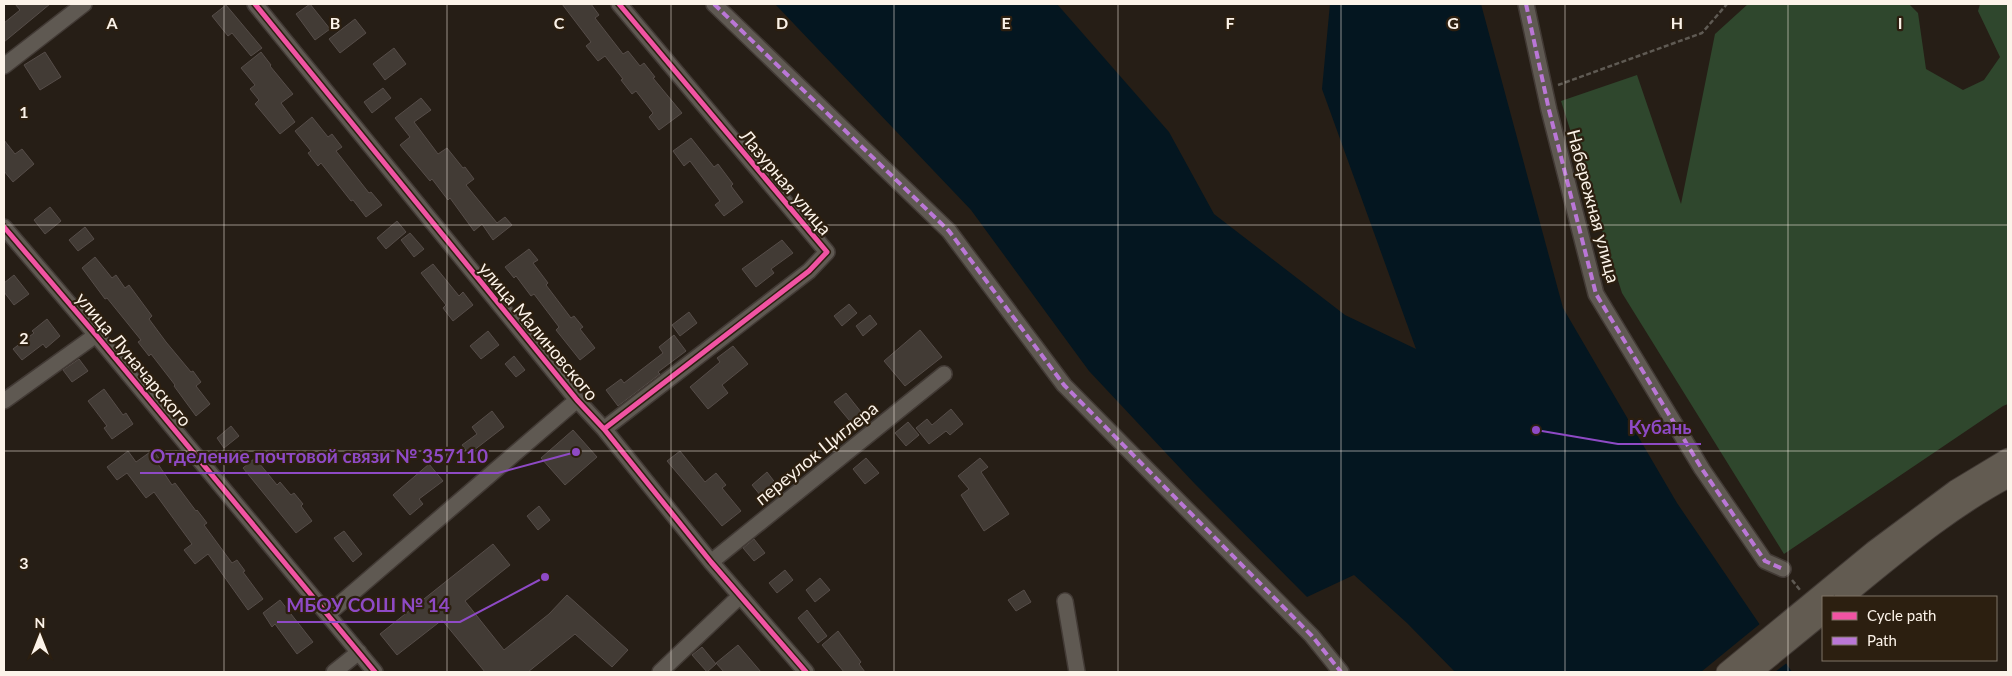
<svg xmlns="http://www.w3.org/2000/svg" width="2012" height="676" viewBox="0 0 2012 676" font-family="Lato,sans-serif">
<rect width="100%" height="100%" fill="#261e16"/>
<path fill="#2f472d" d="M1748 4H1909L1918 13 1926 69 1963 90 1984 80 2000 57 1978 11 1980 4H2008V404L2003 406 1784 554 1622 293 1561 101 1637 75 1681 204 1715 34Z"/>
<path fill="#041620" d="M775 4H1057L1169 132 1214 214 1345 315 1416 349 1322 89 1330 4H1481L1563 308 1677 503 1792 672H1455L1407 623 1354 575 1307 597 1195 484 1089 371 971 210Z"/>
<path fill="#261e16" d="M1761 623 1788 662 1775 672H1701Z"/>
<path fill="#423b35" stroke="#564d49" d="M15 4H50L4 42V23L20 10Z
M310 4 330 29 315 40 296 14Z
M562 4H591L599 15 595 18 623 54 628 51 640 66 644 63 655 77 653 78 682 113 659 130 649 117 653 113 636 91 632 94 621 80 623 79 605 56 598 61 586 46 591 42Z
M226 5 262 48 251 56 232 33 228 36 212 16Z
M355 19 366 33 340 53 329 39Z
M394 48 406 64 385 80 373 64Z
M45 52 61 77 40 90 24 65Z
M261 52 271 65 270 66 293 94 281 103 295 122 280 134 255 104 259 100 250 89 255 85 241 68Z
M383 88 391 98 372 113 364 102Z
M421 98 431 110 414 122 438 154 447 148 463 168 465 167 474 179 466 185 497 223 505 217 512 225 493 240 482 224 474 231 450 198 448 200 432 179 430 181 400 145 410 137 395 118Z
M312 117 328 137 332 134 342 147 336 151 369 193 371 192 382 205 366 217 353 200 351 201 321 163 318 166 308 153 311 151 295 131Z
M691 138 714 167 718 164 733 184 731 186 743 202 724 216 715 205 720 201 690 161 684 166 673 151Z
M4 140 15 154 22 149 34 164 13 182 4 171Z
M50 207 61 221 45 234 34 220Z
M397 221 406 232 386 249 377 238Z
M85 227 94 239 78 251 69 240Z
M410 233 424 249 414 257 401 240Z
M782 240 793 253 771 269 774 273 756 287 742 269Z
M529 249 538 260 533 263 548 283 546 285 571 318 574 316 583 327 580 329 595 348 580 360 556 330 559 327 534 294 531 296 516 276 514 278 505 267Z
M95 257 112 278 116 275 125 288 129 285 152 316 149 319 166 342 191 372 193 371 201 382 196 386 210 404 196 416 174 386 175 385 151 354 149 356 138 342 141 340 107 298 105 299 82 268Z
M433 264 459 296 463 292 473 305 453 321 443 308 446 305 421 273Z
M14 275 29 294 14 305 4 292V283Z
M849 304 857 313 842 326 834 316Z
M689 312 697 323 680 336 672 325Z
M870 315 877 324 863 336 856 326Z
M47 319 60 336 46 348 43 344 22 360 13 349 34 333 32 331Z
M920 330 942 357 905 386 884 361Z
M488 331 499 345 481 359 470 346Z
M674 335 686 351 658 372 660 374 618 406 606 390 621 379 624 383 663 353 659 347Z
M733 346 748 364 722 385 728 393 708 409 690 387 720 362 717 358Z
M514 356 525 370 516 377 505 364Z
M79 359 88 371 72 382 63 370Z
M104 389 123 415 126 413 133 424 112 439 104 428 107 426 88 401Z
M846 393 865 417 854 426 834 402Z
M951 409 963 424 950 435 946 431 929 444 916 428 927 419 932 425Z
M492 411 504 427 469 454 462 445 477 434 472 427Z
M908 422 919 435 906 446 895 433Z
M231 426 239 436 224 448 217 438Z
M573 430 597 457 565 485 541 458Z
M153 450 161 461 158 464 172 485 175 483 196 511 197 510 207 523 204 525 232 563 237 560 245 571 243 572 263 599 248 610 208 554 195 564 184 550 192 544 154 492 146 498 127 473 117 480 107 467 128 451 136 462Z
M680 451 705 482 716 473 726 485 722 488 741 511 722 526 667 461Z
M255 458 277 485 280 482 291 495 294 493 303 504 301 506 312 521 296 533 243 468Z
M866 458 879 473 865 484 853 469Z
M980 458 988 467 981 472 1009 514 984 531 961 495 969 489 958 476Z
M429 464 443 481 419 499 423 504 410 515 393 495Z
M767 472 780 489 765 501 752 485Z
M539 506 550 520 538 530 527 516Z
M344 531 362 554 353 562 334 538Z
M754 539 765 553 754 561 743 548Z
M493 544 510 565 465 601 504 650 549 614 567 595 628 650 612 667 575 634 528 672H485L442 620 397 655 380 634Z
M785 570 793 580 777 593 769 583Z
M820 578 830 590 815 602 806 590Z
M1024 590 1031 602 1016 611 1008 600Z
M280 600 313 642 297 654 275 624 272 627 263 613Z
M807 610 827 636 818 643 798 618Z
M838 631 861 662 859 664 865 672H844L822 645Z
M738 645 761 672H724L716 663Z
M702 647 716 664 707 672 692 655Z"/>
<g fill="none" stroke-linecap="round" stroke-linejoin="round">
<defs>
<path id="minor" d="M255 4 577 400 604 429 711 562 806 672
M714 4 949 231 1064 385 1312 636 1341 672
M1526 4 1549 110 1596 294 1702 469 1765 561 1783 569
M4 66 84 4
M4 227 96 335 375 672
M4 401 96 335
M604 429 809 271 827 252 619 4
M711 562 944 374
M1065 601 1077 672
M328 614 577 400
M334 672 359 652
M660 672 740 596"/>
<path id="major" d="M1844 597C1896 555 1949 509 2008 478
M1726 672 1873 551 1955 490 2008 458
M1752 672 1823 614"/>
</defs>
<use href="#minor" stroke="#423a35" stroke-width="18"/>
<use href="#major" stroke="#423a35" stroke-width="21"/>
<path stroke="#5f5a53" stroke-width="2.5" stroke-dasharray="5 2.5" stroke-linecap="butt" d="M1558 85 1702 33 1727 4
M1792 580 1800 590"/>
<use href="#minor" stroke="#5f5952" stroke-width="15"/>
<use href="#major" stroke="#625b51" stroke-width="19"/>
<path stroke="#ba77d6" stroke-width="4" stroke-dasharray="8 4" stroke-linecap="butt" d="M714 4 949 231 1064 385 1312 636 1341 672
M1526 4 1549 110 1596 294 1702 469 1765 561 1783 569"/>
<defs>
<path id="cycleway" d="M255 4 577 400 604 429 711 562 806 672
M4 227 96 335 375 672
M604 429 809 271 827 252 619 4"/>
</defs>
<use href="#cycleway" stroke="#2c1f10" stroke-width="8"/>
<use href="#cycleway" stroke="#f153a3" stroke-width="5"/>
</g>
<path fill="none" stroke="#fcf3e9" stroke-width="1" stroke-opacity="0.55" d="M224 4V672M447 4V672M671 4V672M894 4V672M1118 4V672M1341 4V672M1565 4V672M1788 4V672M4 225H2008M4 451H2008"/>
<g text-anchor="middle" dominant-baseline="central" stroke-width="4.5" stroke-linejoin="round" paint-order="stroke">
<g font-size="18" fill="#fcf3e9" stroke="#2c1f10">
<text transform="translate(786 182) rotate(50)">Лазурная улица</text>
<text transform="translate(1594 206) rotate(75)">Набережная улица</text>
<text transform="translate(539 331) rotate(50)">улица Малиновского</text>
<text transform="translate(134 359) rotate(50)">улица Луначарского</text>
<text transform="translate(816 453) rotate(-39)">переулок Циглера</text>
</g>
</g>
<g font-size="16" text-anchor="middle" font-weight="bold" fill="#fcf3e9" stroke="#2c1f10" stroke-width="4.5" stroke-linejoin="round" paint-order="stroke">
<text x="112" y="29">A</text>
<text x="335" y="29">B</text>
<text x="559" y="29">C</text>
<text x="782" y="29">D</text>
<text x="1006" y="29">E</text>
<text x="1230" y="29">F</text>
<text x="1453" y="29">G</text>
<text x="1677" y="29">H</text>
<text x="1900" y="29">I</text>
<text x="24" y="118">1</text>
<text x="24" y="344">2</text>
<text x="24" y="569">3</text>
</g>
<path fill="none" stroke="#8e4ac5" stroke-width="2" d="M1536 430L1618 444H1701M576 452L498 473H140M545 577L460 622H277"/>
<g fill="#8e4ac5" stroke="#2c1f10" stroke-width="2">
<circle cx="1536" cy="430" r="5"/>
<circle cx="576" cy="452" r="5"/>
<circle cx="545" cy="577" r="5"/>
</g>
<g font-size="19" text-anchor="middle" font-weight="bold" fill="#8e4ac5" stroke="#2c1f10" stroke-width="4.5" stroke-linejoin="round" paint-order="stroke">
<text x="1660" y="434">Кубань</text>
<text x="319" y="463">Отделение почтовой связи № 357110</text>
<text x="368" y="612">МБОУ СОШ № 14</text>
</g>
<rect width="2012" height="676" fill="none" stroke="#fcf3e9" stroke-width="10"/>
<rect x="1822" y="596" width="175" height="65" fill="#2c1f10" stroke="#7f7467"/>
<rect x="1832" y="612" width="25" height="8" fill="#f153a3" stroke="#7f7467"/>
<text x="1867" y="621" font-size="15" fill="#fcf3e9">Cycle path</text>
<rect x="1832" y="637" width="25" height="8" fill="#ba77d6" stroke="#7f7467"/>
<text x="1867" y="646" font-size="15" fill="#fcf3e9">Path</text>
<g transform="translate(40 636)" stroke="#2c1f10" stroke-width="4" paint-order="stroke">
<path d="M0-4L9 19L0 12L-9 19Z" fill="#fcf3e9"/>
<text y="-8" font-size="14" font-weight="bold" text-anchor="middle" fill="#fcf3e9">N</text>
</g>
</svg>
